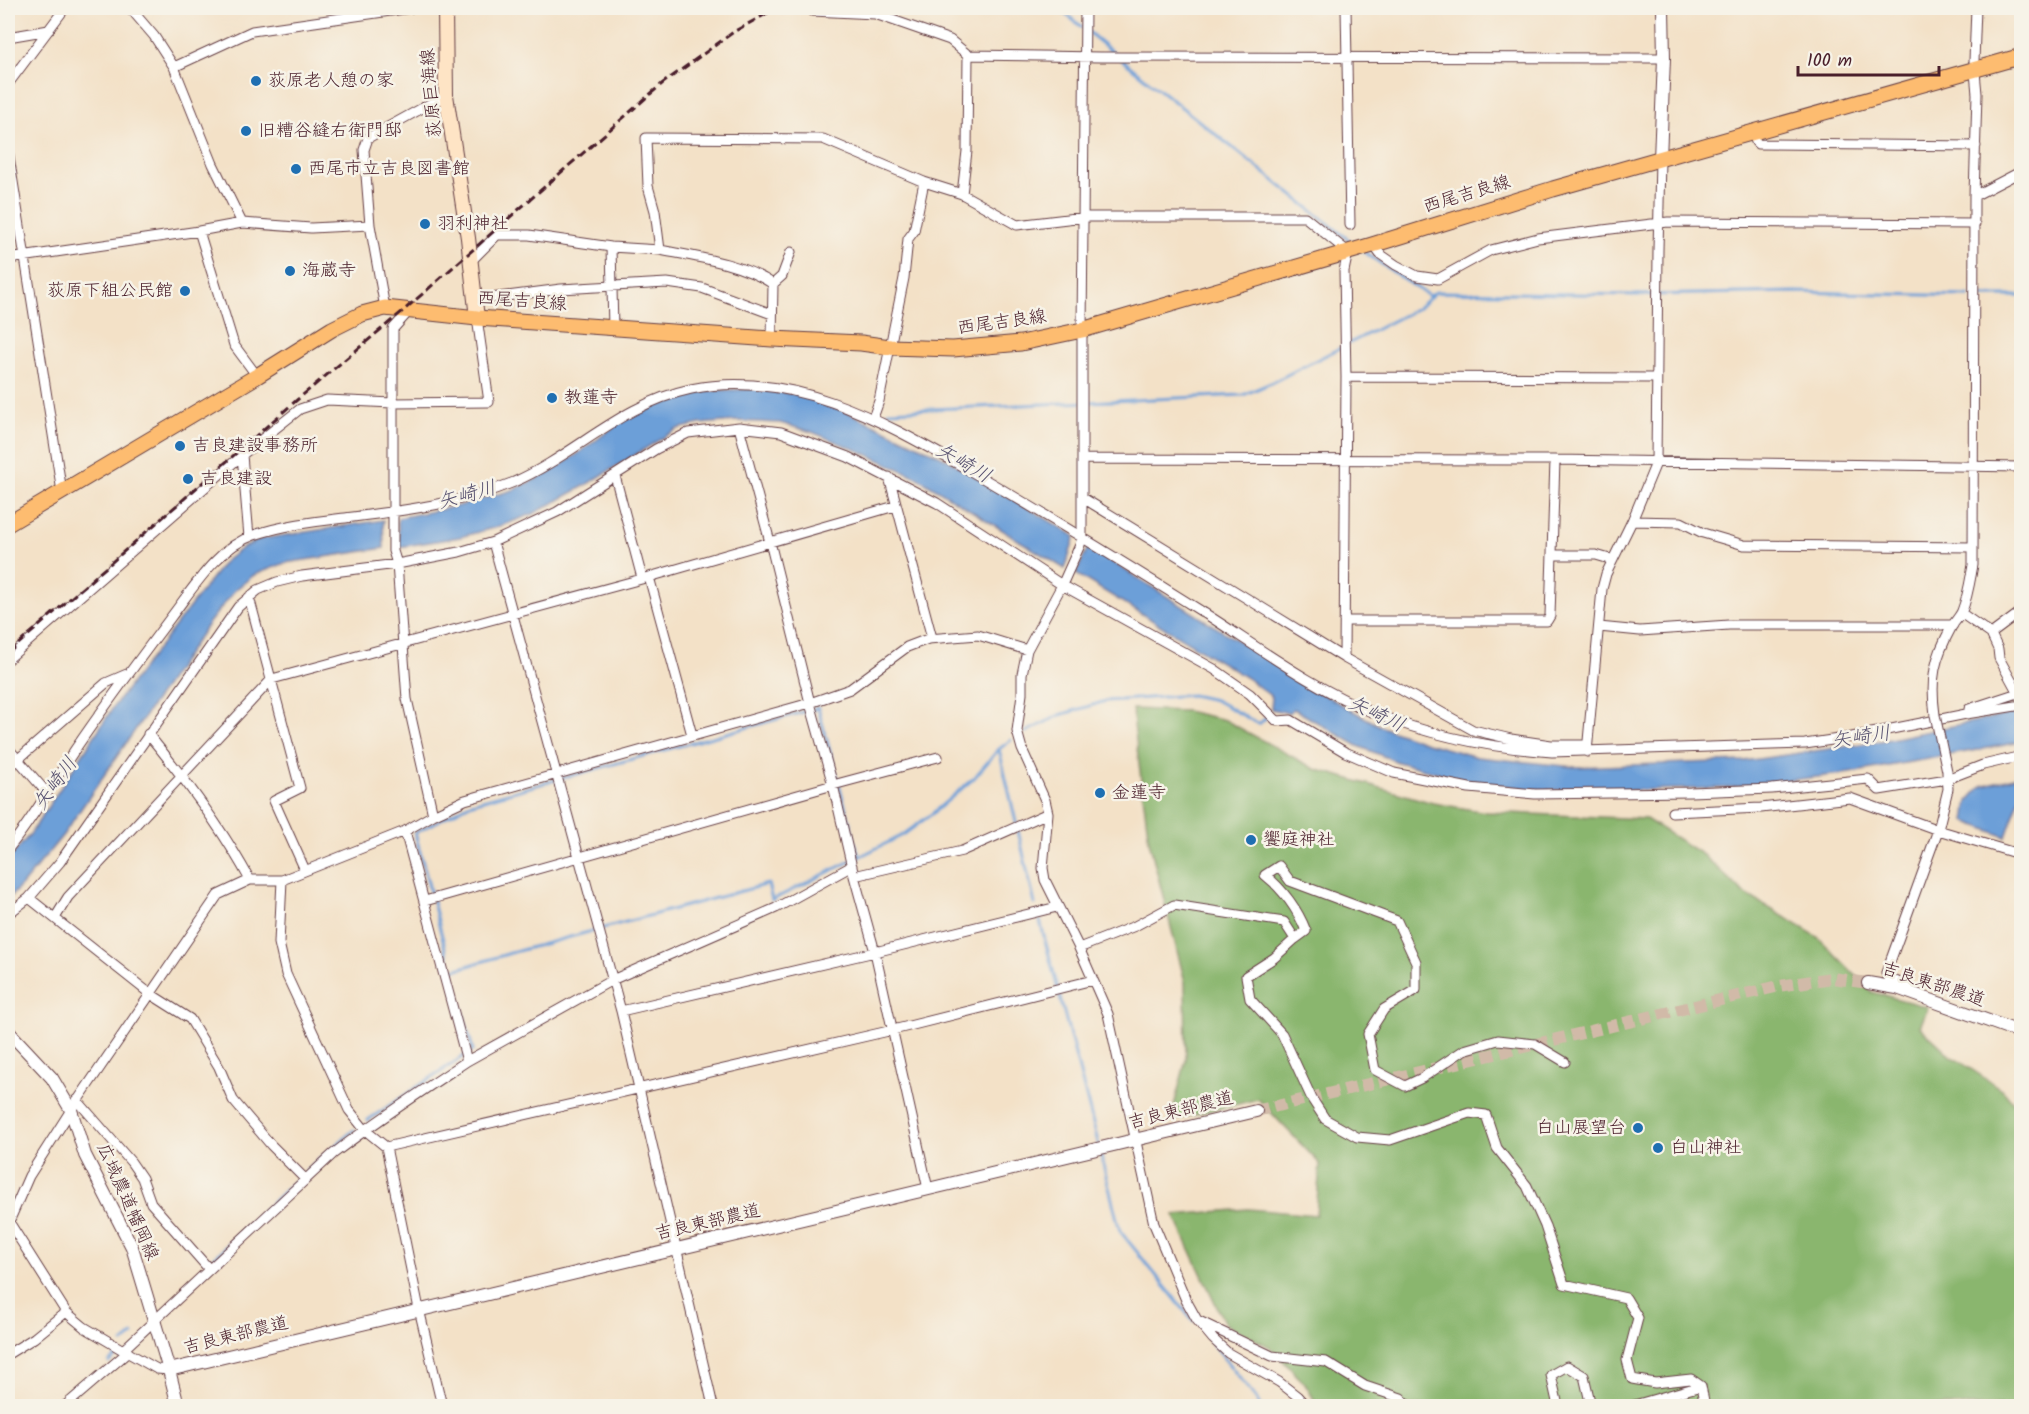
<svg xmlns="http://www.w3.org/2000/svg" width="2029" height="1414" viewBox="0 0 2029 1414" font-family="Kalam,'Klee One',sans-serif">
<rect width="100%" height="100%" fill="#f7f3e8"/>
<filter id="ink" filterUnits="userSpaceOnUse"><feTurbulence type="fractalNoise" baseFrequency=".0167" numOctaves="2"/><feDisplacementMap in="SourceGraphic" scale="12" xChannelSelector="R" yChannelSelector="G"/><feConvolveMatrix kernelMatrix="1 2 1 2 8 2 1 2 1" color-interpolation-filters="sRGB"/></filter>
<filter id="wash" filterUnits="userSpaceOnUse"><feTurbulence type="fractalNoise" baseFrequency=".008" numOctaves="4" result="noise"/><feDisplacementMap in="SourceGraphic" scale="24" xChannelSelector="R" yChannelSelector="G"/><feGaussianBlur stdDeviation="1.35" result="paint"/><feColorMatrix in="noise" values="0 0 0 0 0 0 0 0 0 0 0 0 0 0 0 0 0 1.4 0 .05"/><feComposite in="paint" operator="in"/></filter>
<g filter="url(#wash)">
<rect width="100%" height="100%" fill="#f3e1c7"/>
<path fill="#8ab66e" stroke="#6a6a4c" stroke-width="1.5" d="M1132 709 1186 711 1225 720 1315 769 1433 803 1486 812 1646 819 1703 855 1744 893 1818 937 1872 992 1928 1007 1920 1027 1950 1055 2004 1091 2021 1112V1406H1318L1305 1384 1270 1347 1225 1324 1174 1215 1248 1209 1316 1215 1320 1164 1258 1099 1170 1121 1186 1060 1185 982 1149 841Z"/>
<path fill="#6c9fd8" stroke="#5b5f82" stroke-width="1.5" d="M751 389 798 394 828 403 943 457 1075 536 1065 569 917 477 864 453 812 432 780 423 736 421 700 424 677 429 586 485 533 514 497 527 460 537 399 547 398 518 458 506 513 490 549 473 579 453 623 420 654 407 703 391Z
M383 520 384 548 285 563 254 575 235 590 208 624 63 835 22 885 8 899V860L31 833 114 706 224 562 242 548 261 539Z
M1088 547 1326 696 1382 727 1427 743 1477 757 1575 767 1744 761 1871 743 2021 712V742L1850 773 1726 788 1594 791 1527 789 1465 780 1398 762 1358 746 1294 709 1288 713 1271 709 1272 697 1247 678 1076 574Z
M2021 775V794L2006 837 1965 821 1968 801 1982 786Z"/>
<g fill="none" stroke-linecap="round" stroke-linejoin="round">
<path stroke="#6c9fd8" stroke-width="3" d="M1058 8 1082 27
M1087 31 1115 54
M1122 60 1354 244
M1364 252 1429 296 1436 292 1643 295 1796 292 1969 296
M1980 296H2022
M1348 344 1418 308 1433 295
M888 411 1243 395 1271 383 1342 347
M1026 732 1060 715 1106 701 1192 695 1215 700 1259 724 1269 715
M999 749 1035 904
M1040 921 1099 1146
M451 971 415 833 472 803 818 708 859 857
M368 1120 473 1050 451 971 514 952 768 884 772 900 903 835 933 813 974 778 999 749 1011 740
M1100 1152 1120 1231 1193 1321
M307 1170 354 1130
M212 1260 295 1181
M1211 1342 1256 1398 1260 1406
M123 1343 133 1335
M109 1362 119 1353"/>
</g>
</g>
<g filter="url(#ink)">
<g fill="none" stroke-linecap="round" stroke-linejoin="round">
<path stroke="#d1baa8" stroke-width="12" stroke-dasharray="12 6" stroke-linecap="butt" d="M1256 1111 1779 986 1832 978 1868 983"/>
<defs>
<path id="minor" d="M130 8 154 36 174 67 213 164 242 223
M1085 8 1082 330V536L1080 545 1062 585 1027 650 1022 674V694L1017 731 1022 749 1045 800 1048 813 1043 868 1045 880 1079 948 1108 1014 1154 1224 1186 1300 1197 1320 1213 1339 1228 1353 1279 1382 1297 1396 1306 1406
M1346 8 1350 225
M812 11 875 14 950 40 968 55 967 151 962 194
M8 37 49 30
M968 55 1100 57 1664 58
M174 67 252 31 411 8
M8 84 65 8
M1753 133 1756 142 1758 144 1976 146
M8 150 62 492
M1974 196 2022 171
M199 231 234 345 257 376
M1373 244 1380 254 1396 265 1417 276 1438 279 1491 250 1538 238 1668 222 1975 224
M611 247 613 328
M660 250C696 257 742 263 773 284
M8 259 199 231 242 223 311 228 370 225
M471 261 497 235H529L611 247 660 250 655 211 648 186 646 138 823 139 924 182 962 194 1017 225 1084 217H1305L1348 252 1344 271 1346 377 1344 658
M475 300 561 289 667 283 702 288 772 314
M385 308 370 225 364 150 368 138 446 95
M410 310 393 329V551L397 564 407 699 433 815
M772 339 773 284 782 276 791 252
M1346 377 1656 378
M873 418 879 401 904 278 908 239 914 231 924 182
M739 427 770 542 810 703 833 785 854 876 875 952 928 1189
M242 455 249 537
M1082 459 1555 460 2022 467
M615 476 642 578
M889 477 932 638
M1083 498 1344 658 1473 730 1511 739 1551 745H1587
M1632 521 1681 522 1703 533 1744 545 1973 547
M493 542 621 1011 713 1406
M1553 555H1596L1613 560
M649 577 692 735
M249 597 300 788 274 801 305 870
M1961 613 1991 634 1998 649 1999 658 2018 693 1969 709
M1344 621H1547L1550 616 1555 460
M1599 627 1640 631 1729 625H1953
M1991 634 2022 611
M8 659 242 455 300 409 327 400 393 403 489 402 477 318
M1935 715C1930 679 1934 659 1952 626 1955 621 1960 616 1962 611 1968 596 1970 581 1973 565L1974 196 1977 94 1974 61 1976 8
M148 734C186 780 222 828 250 880
M8 748 47 793
M1587 752 1602 589 1606 574 1632 521 1656 463 1658 250 1660 159
M8 768 106 683 127 674
M1672 812 1761 808 1850 798 1938 830 2022 855
M8 849C33 819 52 784 74 751 105 705 138 661 171 617 194 587 217 548 254 535 287 524 320 521 353 517 408 510 463 503 514 482 577 454 621 404 691 389 795 368 887 424 974 473 1053 519 1131 567 1209 616 1262 650 1315 689 1374 713 1431 736 1491 748 1552 752L1805 744 1852 737 1966 714 2022 705
M854 876 962 851 1048 813
M282 880 279 943 286 974 349 1110 365 1130 386 1147 893 1030 1093 980
M29 898 149 993 190 1019 219 1067 233 1100 271 1145 305 1179
M425 901 833 785 938 757
M8 914 29 898 60 862 238 607 258 590 277 582 302 576 397 564 459 552 493 542 557 512 656 449 688 433 739 427 781 432 848 457 937 503 1062 585 1214 669 1250 694 1277 721 1291 720 1345 752 1394 773 1469 788 1535 794 1690 792 1772 789 1868 779 1879 790 1947 779 1983 765 2022 756
M55 918 68 897 272 679 649 577 895 506
M1295 939 1306 931C1298 910 1283 889 1265 875L1279 866 1290 881 1397 921 1416 962V990L1384 1009 1368 1034 1375 1070 1405 1086 1422 1078 1464 1050 1498 1040 1535 1044 1565 1062
M1079 948 1135 926 1174 905 1284 922 1295 939 1274 958 1246 976 1250 999 1282 1034 1312 1099 1325 1119 1357 1137 1390 1140 1469 1113 1486 1115 1497 1148 1527 1186 1545 1226 1564 1284 1626 1298 1638 1318 1627 1360 1632 1379 1655 1383 1691 1379 1701 1386
M1909 987 1889 978 1886 973 1938 830 1948 789 1947 773
M621 1011 875 952 1057 907
M467 1061 405 831 433 815 465 800 810 703 850 689 907 647 928 639 978 635 1027 650
M77 1100 131 1162 142 1178 151 1203 209 1269
M386 1147 419 1309 442 1406
M9 1222 66 1312 84 1327 123 1350 333 1154C376 1121 422 1091 467 1061L612 980 776 908 852 866
M8 1224 29 1176 71 1110 218 895 250 880H282L405 831
M1197 1320 1272 1356 1326 1362 1365 1386 1401 1398 1408 1406
M123 1350 157 1369 169 1370
M8 1354 34 1338 66 1312
M65 1406 128 1352
M1558 1406 1551 1375 1567 1366 1584 1376 1591 1406
M1631 1406 1701 1386 1705 1406"/>
<path id="tertiary" d="M1660 159 1664 58 1663 8
M1868 983 1897 988 2022 1033
M8 1031 52 1078 71 1110 85 1155 132 1247 169 1370 178 1406
M169 1370 1256 1111"/>
<path id="secondary" d="M445 8 446 95 468 238 477 318"/>
<path id="primary" d="M8 524 257 376 332 329 362 314 385 308 477 318 772 339 861 343 890 347 953 349 1021 343 1082 330 1369 246 1553 189 2022 56"/>
</defs>
<use href="#minor" stroke="#633c42" stroke-width="11"/>
<use href="#tertiary" stroke="#633c42" stroke-width="14"/>
<use href="#secondary" stroke="#633c42" stroke-width="16"/>
<use href="#primary" stroke="#633c42" stroke-width="17"/>
<use href="#minor" stroke="#fff" stroke-width="9"/>
<use href="#tertiary" stroke="#fff" stroke-width="12"/>
<use href="#secondary" stroke="#fee4c5" stroke-width="14"/>
<use href="#primary" stroke="#fdbc6f" stroke-width="15"/>
<path stroke="#4a1f2b" stroke-width="3" stroke-dasharray="9 4.5" stroke-linecap="butt" d="M8 653 298 399 403 311 663 83 735 31 777 8"/>
<defs>
<path id="minor-bridge" d="M1935 715 1947 771"/>
</defs>
<use href="#minor-bridge" stroke="#633c42" stroke-width="11" stroke-linecap="butt"/>
<use href="#minor-bridge" stroke="#fff" stroke-width="9"/>
</g>
</g>
<g fill="#1f6fb2" stroke="#f7f3e8" stroke-width="2">
<circle cx="256" cy="81" r="6"/>
<circle cx="246" cy="131" r="6"/>
<circle cx="296" cy="169" r="6"/>
<circle cx="425" cy="224" r="6"/>
<circle cx="290" cy="271" r="6"/>
<circle cx="185" cy="291" r="6"/>
<circle cx="552" cy="398" r="6"/>
<circle cx="180" cy="446" r="6"/>
<circle cx="188" cy="479" r="6"/>
<circle cx="1100" cy="793" r="6"/>
<circle cx="1251" cy="840" r="6"/>
<circle cx="1638" cy="1128" r="6"/>
<circle cx="1658" cy="1148" r="6"/>
</g>
<g text-anchor="middle" dominant-baseline="central" stroke-width="5" stroke-linejoin="round" paint-order="stroke">
<g font-size="18" fill="#4a1f2b" stroke="#f7f3e8" text-anchor="start">
<text x="268" y="81">荻原老人憩の家</text>
<text x="258" y="131">旧糟谷縫右衛門邸</text>
<text x="308" y="169">西尾市立吉良図書館</text>
<text x="437" y="224">羽利神社</text>
<text x="302" y="271">海蔵寺</text>
<text x="173" y="291" text-anchor="end">荻原下組公民館</text>
<text x="564" y="398">教蓮寺</text>
<text x="192" y="446">吉良建設事務所</text>
<text x="200" y="479">吉良建設</text>
<text x="1112" y="793">金蓮寺</text>
<text x="1263" y="840">饗庭神社</text>
<text x="1626" y="1128" text-anchor="end">白山展望台</text>
<text x="1670" y="1148">白山神社</text>
</g>
<g font-size="18" fill="#4a1f2b" stroke="#f7f3e8">
<text transform="translate(432 93) rotate(-95)">荻原巨海線</text>
<text transform="translate(1467 195) rotate(-17)">西尾吉良線</text>
<text transform="translate(522 302) rotate(4)">西尾吉良線</text>
<text transform="translate(1002 323) rotate(-8)">西尾吉良線</text>
<text transform="translate(1933 985) rotate(18)">吉良東部農道</text>
<text transform="translate(1181 1111) rotate(-14)">吉良東部農道</text>
<text transform="translate(127 1202) rotate(66)">広域農道幡岡線</text>
<text transform="translate(708 1223) rotate(-13)">吉良東部農道</text>
<text transform="translate(236 1336) rotate(-14)">吉良東部農道</text>
</g>
<g font-size="20" font-style="italic" fill="#585270" stroke="#f7f3e8">
<text transform="translate(963 464) rotate(30)">矢崎川</text>
<text transform="translate(467 496) rotate(-15)">矢崎川</text>
<text transform="translate(1376 715) rotate(25)">矢崎川</text>
<text transform="translate(1861 738) rotate(-8)">矢崎川</text>
<text transform="translate(56 784) rotate(-54)">矢崎川</text>
</g>
</g>
<rect width="2029" height="1414" fill="none" stroke="#f7f3e8" stroke-width="30"/>
<path d="M1798 66v9h141v-9" fill="none" stroke="#4a1f2b" stroke-width="3"/>
<text x="1807" y="66" font-size="18" fill="#4a1f2b" stroke="#f7f3e8" stroke-width="4.5" paint-order="stroke">100 m</text>
</svg>
